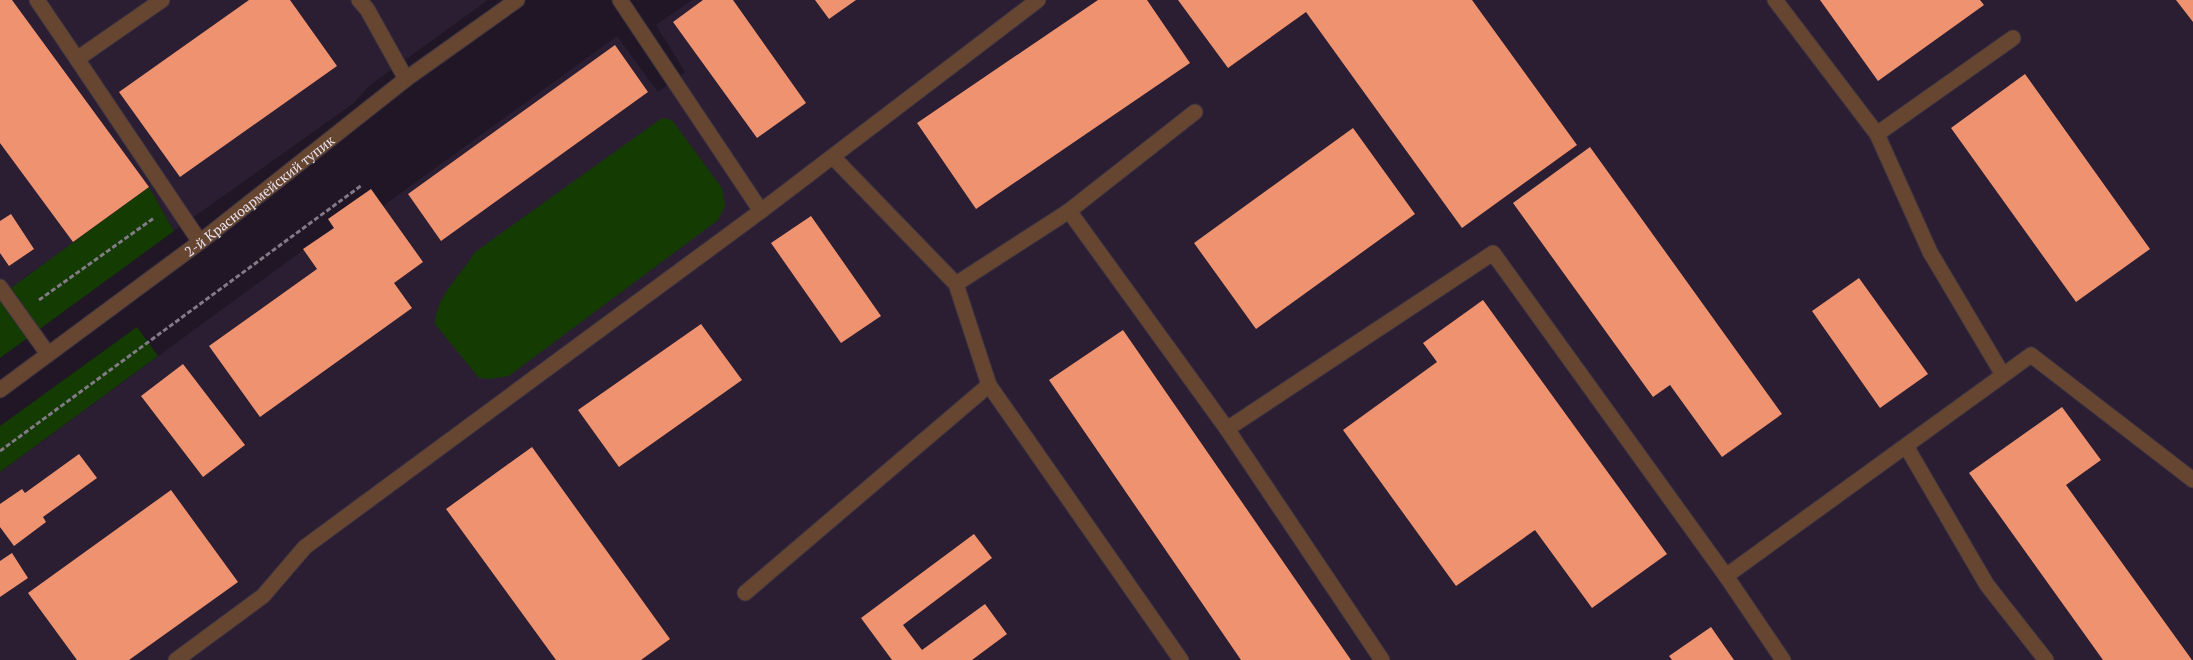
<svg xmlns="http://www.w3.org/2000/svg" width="2193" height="660" viewBox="0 0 2193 660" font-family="'PT Serif',serif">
<rect width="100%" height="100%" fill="#201626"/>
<path fill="#2b1e32" d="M0 0H488L369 86 354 103 174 231 149 187 0 296Z
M692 0H2193V660H0V472L333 228 328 219 371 189 383 206 617 36 658 92 685 72 656 25Z"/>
<path fill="#143b02" d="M662 118 672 120 722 188 725 206 718 220 509 376 490 379 479 378 435 324C436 296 461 275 475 252Z
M149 187 174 231 0 358V296Z
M137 327 158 356 0 472V426Z"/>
<path fill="#ee926f" d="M0 0H12L149 187 73 242 0 143Z
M249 0H290L337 66 180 177 119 92Z
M703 0H733L806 103 757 138 673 22Z
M815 0H856L829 19Z
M1098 0H1147L1190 63 976 209 917 123Z
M1178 0H1472L1577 145 1462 228 1306 12 1228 68Z
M1820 0H1980L1984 5 1878 81Z
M2176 0H2193V22Z
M615 45 648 92 441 241 408 194Z
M2025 74 2150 249 2076 302 1951 128Z
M1353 128 1415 214 1256 329 1194 243Z
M1590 147 1782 414 1722 457 1670 385 1653 397 1513 203Z
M371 189 423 262 394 283 412 308 260 417 209 346 317 269 303 249 334 228 328 219Z
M11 214 34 249 9 266 0 253V221Z
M811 216 881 316 841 343 771 243Z
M1859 278 1928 374 1880 408 1812 311Z
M1483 300 1667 554 1592 608 1535 530 1456 586 1343 430 1437 362 1423 343Z
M701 324 742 380 619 467 578 410Z
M1123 330 1351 660H1241L1049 380Z
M183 364 245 445 203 477 141 396Z
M2062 407 2101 460 2066 485 2192 660H2103L1969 473Z
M532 447 670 639 641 660H556L446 509Z
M79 454 97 478 43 517 46 522 14 546 0 527V504L22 489 25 493Z
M171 490 238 582 129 660H77L28 593Z
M974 534 992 558 903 625 922 650 985 604 1007 634 972 660H892L861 618Z
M12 553 28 578 0 597V561Z
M1711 627 1734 660H1672L1669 656Z"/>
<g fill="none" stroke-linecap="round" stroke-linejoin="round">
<defs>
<g id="minor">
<path d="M37 0 77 59 162 0"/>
<path d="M359 0 367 9 406 79"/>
<path d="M620 0 761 211"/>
<path d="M1775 0 1877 134 1930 252 2003 375"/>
<path d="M77 59 200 242"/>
<path d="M1877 134 2013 38"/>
<path d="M833 157 956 284 989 385 1181 660"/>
<path d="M1069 211 1195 112"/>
<path d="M956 284 1069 211 1227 429 1493 253 1726 576 2031 355 2193 480"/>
<path d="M0 287 48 354"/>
<path id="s1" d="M0 390 200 242 406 79 517 0"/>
<path d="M1227 429 1382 660"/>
<path d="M1906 446 1987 585 2046 660"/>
<path d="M1726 576 1783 660"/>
<path d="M745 593 989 385"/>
<path d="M176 660 263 596 305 547 761 211 1038 0"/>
</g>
</defs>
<use href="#minor" stroke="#3c3342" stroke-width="17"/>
<path stroke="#827a87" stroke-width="3" stroke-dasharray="5 2.5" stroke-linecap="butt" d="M39 300 154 218
M0 451 362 185"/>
<use href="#minor" stroke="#664531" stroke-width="15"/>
</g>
<g text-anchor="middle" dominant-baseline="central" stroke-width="5" stroke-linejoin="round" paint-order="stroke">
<g font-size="14" fill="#e9e2ed" stroke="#201626">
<text stroke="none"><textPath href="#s1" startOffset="324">2-й Красноармейский тупик</textPath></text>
</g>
</g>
</svg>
